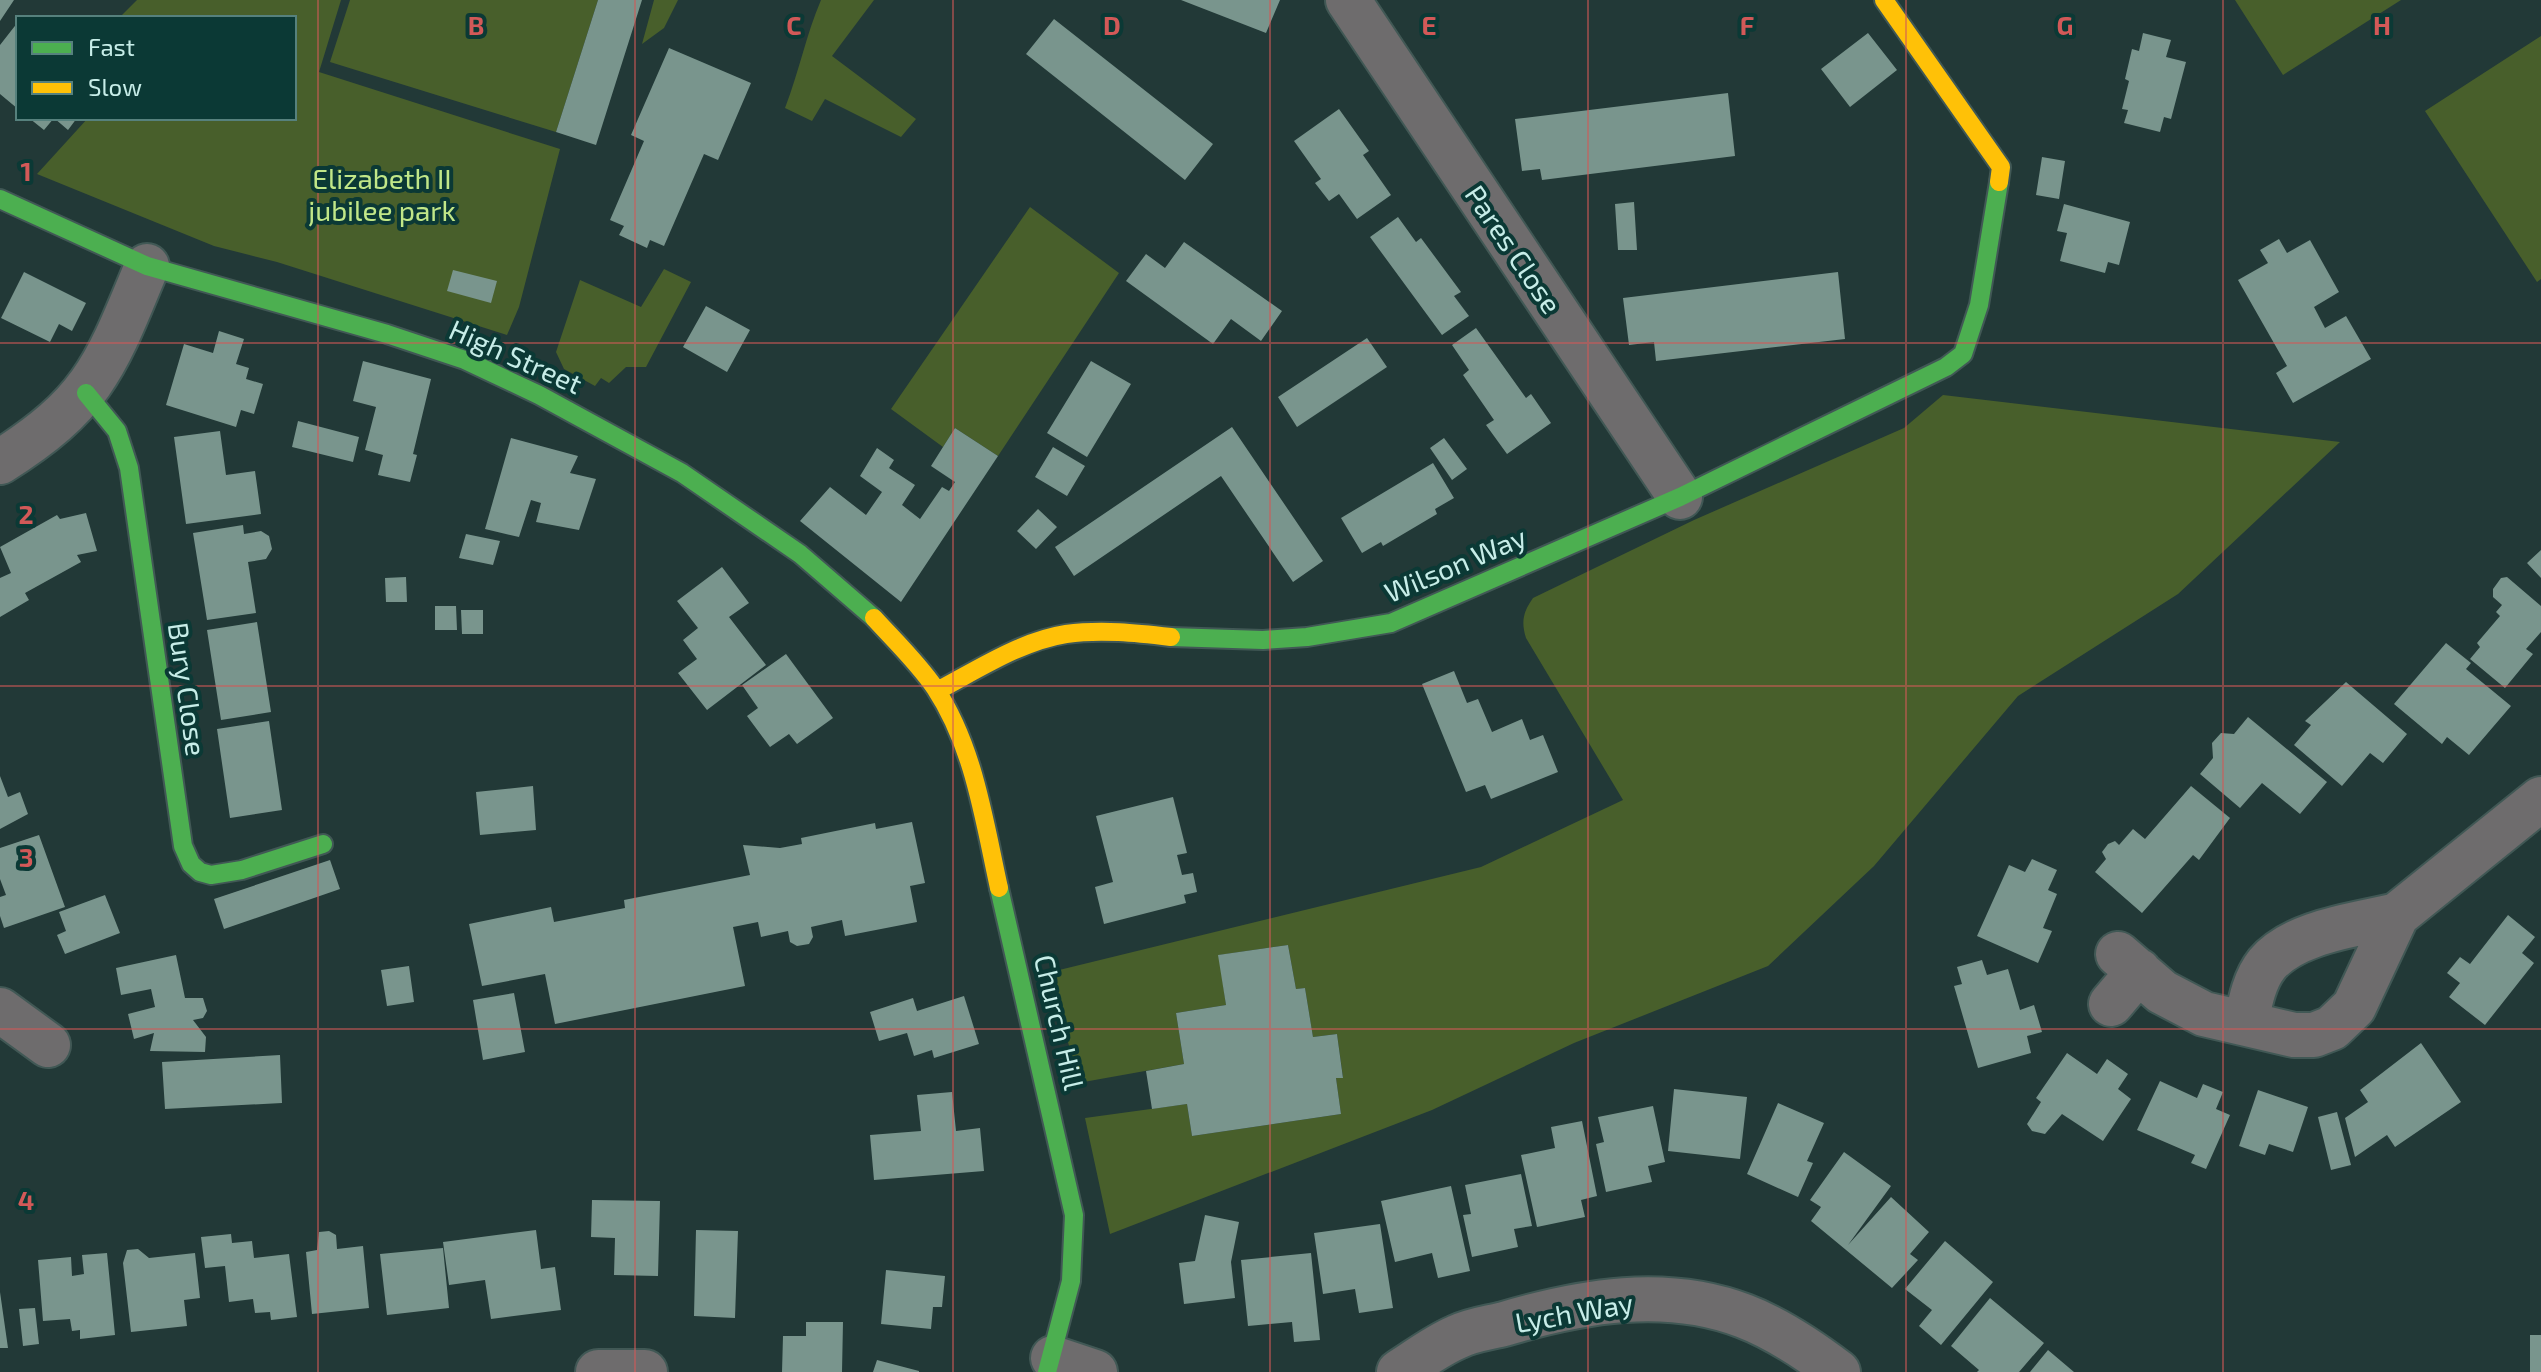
<svg xmlns="http://www.w3.org/2000/svg" width="2541" height="1372" viewBox="0 0 2541 1372" font-family="'Exo 2',sans-serif">
<rect width="100%" height="100%" fill="#223937"/>
<path fill="#485f2b" d="M137 0H341L319 72 560 149 519 307 507 335 277 262 214 246 37 174 88 118H294V18H119Z
M350 0H598L556 132 330 62Z
M654 0H678L664 28 642 44Z
M821 0H874L832 56 916 119 901 137 825 99 812 121 785 108C799 72 806 35 821 0Z
M2235 0H2401L2283 75Z
M2541 36V279L2537 282 2425 111Z
M1030 207 1119 273 998 456 955 428 943 447 891 409Z
M664 269 691 282 646 367H626L609 383 601 378 595 386 564 369 556 352 580 280 641 307Z
M1943 395 2340 442 2178 594 2018 696 1874 866 1768 966 1574 1043 1432 1110 1110 1234 1085 1118 1187 1104 1192 1136 1341 1114 1336 1078 1343 1077 1337 1034 1313 1037 1305 988 1296 989 1288 945 1219 955 1226 1005 1176 1013 1184 1064 1078 1083 1051 972 1481 867 1623 800 1526 638C1521 622 1523 612 1533 598L1694 520 1904 428Z"/>
<path fill="#79958d" d="M0 0H14L0 21Z
M598 0H642L596 145 556 132Z
M1181 0H1280L1266 33Z
M1054 19 1213 144 1185 180 1026 54Z
M18 22V109L0 94V45Z
M1868 33 1897 70 1850 107 1821 69Z
M2143 33 2171 40 2166 57 2186 62 2171 119 2164 117 2160 132 2124 123 2128 110 2122 109 2129 81 2125 79 2132 49 2139 51Z
M669 48 751 83 718 160 704 154 664 246 650 240 647 248 619 235 624 226 610 220 644 141 631 135Z
M1728 93 1735 156 1542 180 1540 169 1522 171 1515 119Z
M1339 109 1369 151 1363 155 1391 195 1357 219 1339 194 1329 201 1315 183 1321 179 1294 141Z
M29 118H54L44 130Z
M54 118H77L68 130Z
M2042 157 2065 161 2059 199 2036 195Z
M1634 202 1637 250H1618L1615 204Z
M2064 204 2130 222 2119 265 2108 262 2105 273 2060 261 2067 233 2057 231Z
M1398 217 1416 242 1421 238 1461 292 1454 296 1469 316 1442 335 1370 237Z
M2279 239 2287 253 2310 240 2339 292 2314 307 2325 328 2346 316 2371 359 2293 403 2276 373 2287 366 2238 280 2268 263 2260 250Z
M1184 242 1282 311 1261 341 1231 319 1213 344 1126 281 1146 254 1165 268Z
M453 270 497 281 491 303 447 291Z
M24 272 86 303 72 331 59 324 50 342 1 318Z
M1838 272 1845 339 1656 361 1654 342 1629 345 1623 298Z
M706 306 750 330 727 372 683 347Z
M1476 328 1526 398 1531 394 1551 423 1507 454 1486 425 1494 420 1463 375 1469 370 1452 345Z
M219 331 244 339 236 364 249 368 246 379 263 384 254 414 241 410 236 427 166 405 184 344 213 353Z
M1367 338 1387 367 1297 427 1278 397Z
M363 361 431 379 413 454 417 455 410 482 378 475 383 455 365 450 376 407 353 401Z
M1091 361 1131 384 1087 457 1047 433Z
M298 421 359 437 353 462 292 447Z
M1232 427 1323 561 1293 582 1221 476 1074 576 1055 547Z
M955 428 998 456 901 602 800 521 830 487 866 515 882 492 860 476 877 448 894 460 889 468 915 485 902 505 920 519 942 487 949 491 955 482 931 466Z
M220 431 226 475 255 471 261 514 186 524 174 437Z
M511 438 578 456 570 473 596 479 579 530 536 522 541 503 531 500 519 537 485 529Z
M1444 438 1467 469 1452 480 1430 448Z
M1053 447 1085 466 1067 496 1035 477Z
M1433 463 1454 498 1435 509 1437 514 1383 546 1381 542 1362 553 1341 518Z
M1038 509 1057 527 1036 549 1017 531Z
M86 513 97 551 77 555 81 562 25 593 29 600 0 617V578L11 573 0 547 57 515 60 519Z
M243 525 244 534 261 531 269 536 272 549 266 559 248 562 256 613 207 620 193 533Z
M466 534 500 541 493 565 459 558Z
M2541 550V578L2527 563Z
M722 567 749 603 729 617 766 665 707 710 678 673 697 659 683 640 698 628 677 601Z
M406 577 407 602H386L385 578Z
M2507 577 2541 606V632L2526 649 2533 654 2505 688 2470 659 2480 647 2477 643 2500 616 2496 612 2502 605 2493 597V589L2501 578Z
M435 606H456L457 630H435Z
M461 610H483V634H462Z
M257 622 271 712 221 720 207 630Z
M2446 643 2471 663 2466 669 2511 706 2469 755 2447 737 2442 744 2394 704Z
M786 654 833 718 797 744 789 734 770 747 747 716 758 708 742 685Z
M1454 671 1467 703 1478 699 1492 732 1522 719 1530 740 1543 735 1558 772 1491 799 1485 785 1466 792 1422 684Z
M2346 682 2407 734 2383 763 2370 753 2342 786 2294 745 2311 725 2305 721Z
M2248 717 2327 782 2300 814 2262 783 2240 808 2200 774 2213 758 2212 743 2221 733 2234 734Z
M269 721 282 810 230 818 217 729Z
M0 776 8 797 20 792 28 814 0 829Z
M533 786 536 830 480 835 476 792Z
M2191 786 2230 818 2199 860 2193 855 2142 913 2095 872 2106 859 2102 852 2108 844 2115 841 2119 845 2133 829 2145 839Z
M1173 797 1187 853 1177 855 1182 875 1193 873 1197 892 1184 895 1186 903 1104 924 1095 887 1113 882 1096 816Z
M912 822 925 883 910 886 917 922 845 936 842 920 811 927 813 937 809 944 797 946 790 942 788 931 761 937 758 922 733 927 745 986 555 1024 545 974 482 986 469 924 551 907 554 922 625 908 624 900 750 875 743 845 780 848 802 844 801 838 875 823 876 829Z
M39 835 65 907 4 928 0 916V897L6 895 0 879V848Z
M2032 859 2057 870 2048 890 2057 894 2043 928 2052 931 2038 963 1977 936 2009 865 2025 872Z
M330 860 340 889 224 929 214 899Z
M105 895 120 933 65 954 57 935 66 931 59 912Z
M2508 915 2535 937 2522 953 2534 963 2485 1025 2449 997 2460 983 2447 973 2460 957 2470 964Z
M1288 945 1296 989 1305 988 1313 1037 1337 1034 1343 1078H1336L1341 1114 1192 1136 1187 1104 1152 1109 1146 1071 1184 1064 1176 1013 1226 1005 1218 955Z
M176 955 185 998H203L207 1011 203 1018 193 1020 206 1037 205 1052 150 1051 154 1033 134 1039 128 1014 155 1007 151 989 121 995 116 968Z
M1982 960 1987 975 2008 969 2020 1010 2034 1005 2042 1032 2027 1036 2031 1053 1978 1068 1954 986 1962 984 1957 967Z
M409 966 414 1002 387 1006 381 970Z
M514 993 525 1052 483 1060 473 1000Z
M964 996 979 1044 934 1058 932 1050 914 1056 907 1033 879 1041 870 1012 913 998 917 1011Z
M2421 1043 2461 1102 2395 1147 2387 1135 2355 1157 2345 1118 2368 1102 2360 1090Z
M2067 1053 2097 1074 2107 1059 2128 1074 2118 1089 2131 1099 2103 1141 2062 1114 2045 1134 2032 1131 2027 1124 2041 1102 2036 1098Z
M280 1055 282 1103 165 1109 162 1062Z
M2160 1081 2197 1098 2203 1084 2223 1092 2216 1109 2230 1115 2206 1169 2191 1163 2195 1155 2137 1130Z
M1674 1089 1747 1097 1740 1159 1668 1151Z
M2258 1090 2308 1107 2293 1152 2269 1144 2265 1155 2239 1146Z
M952 1092 956 1131 980 1128 984 1171 874 1180 870 1135 921 1131 917 1095Z
M1778 1103 1824 1123 1807 1161 1813 1163 1798 1197 1747 1174Z
M1653 1106 1665 1162 1648 1166 1652 1182 1606 1192 1596 1144 1604 1142 1598 1117Z
M2337 1112 2351 1165 2331 1170 2318 1117Z
M1582 1121 1597 1196 1581 1200 1585 1217 1537 1227 1521 1155 1555 1148 1551 1127Z
M1844 1152 1891 1186 1848 1245 1891 1197 1929 1232 1910 1254 1918 1260 1892 1288 1811 1221 1821 1207 1810 1200Z
M1521 1174 1532 1226 1514 1229 1518 1247 1472 1257 1463 1215 1471 1214 1465 1185Z
M1451 1186 1470 1271 1438 1278 1432 1253 1395 1262 1381 1201Z
M592 1200 660 1201 658 1276 614 1275 615 1238 591 1237Z
M1205 1215 1239 1222 1231 1262 1235 1298 1184 1304 1179 1263 1195 1261Z
M1380 1224 1393 1308 1359 1313 1355 1289 1323 1294 1314 1233Z
M536 1230 541 1269 555 1267 561 1310 491 1319 485 1280 449 1285 443 1242Z
M696 1230 738 1231 735 1318 694 1316Z
M329 1231 336 1235 337 1249 363 1246 369 1308 312 1314 306 1252 317 1250 319 1232Z
M231 1234 232 1243 252 1241 254 1258 289 1254 297 1317 271 1320 270 1312 255 1313 253 1299 229 1302 225 1266 205 1268 201 1237Z
M1945 1241 1993 1282 1941 1345 1919 1326 1932 1310 1905 1289Z
M443 1248 449 1308 387 1315 380 1254Z
M138 1249 149 1258 195 1253 200 1298 184 1300 187 1326 131 1332 123 1263 127 1250Z
M107 1253 115 1335 80 1339V1330L72 1331 70 1319 43 1321 38 1260 71 1257 72 1276 84 1274 82 1255Z
M1311 1253 1320 1340 1294 1342 1292 1322 1248 1326 1241 1260Z
M886 1270 945 1276 942 1307H933L931 1329 881 1324Z
M0 1292 8 1348H0Z
M1990 1298 2044 1343 2019 1372H1977L1979 1370 1951 1346Z
M35 1308 39 1344 23 1346 19 1309Z
M806 1322H843L842 1372H782L783 1336H806Z
M2530 1335H2541V1372H2530Z
M2048 1350 2074 1372H2030Z
M877 1360 919 1371V1372H873Z"/>
<g fill="none" stroke-linecap="round" stroke-linejoin="round">
<defs>
<path id="street" d="M1348 0 1680 497
M0 462C94 403 106 365 147 266
M2118 954 2162 992 2204 1014 2294 1035H2314L2332 1028 2354 1007 2397 915 2541 799
M2111 1004 2139 971
M0 1010 48 1045
M2246 1023C2250 1003 2254 980 2267 964 2295 931 2357 925 2397 915
M1053 1358 1095 1372
M598 1372H645
M1399 1372C1418 1360 1436 1346 1457 1337 1471 1330 1488 1328 1504 1324 1581 1301 1666 1286 1744 1316 1778 1329 1809 1350 1838 1372"/>
<path id="fast" d="M0 199 147 266 387 334 465 360 539 395 682 473 800 554 874 618
M86 393 117 431 129 468 183 846 191 864 200 872 211 875 242 870 323 844
M1171 637 1263 640 1307 637 1391 623 1680 497 1946 367 1963 354 1979 305 1999 182
M999 888 1074 1215 1071 1281 1047 1372"/>
<path id="slow" d="M1884 0 2001 167 1999 182
M874 618C895 641 918 663 935 688 974 747 984 820 999 888
M937 691C977 670 1021 641 1066 634 1101 629 1137 633 1171 637"/>
</defs>
<use href="#street" stroke="#415855" stroke-width="48"/>
<use href="#fast" stroke="#415855" stroke-width="22"/>
<use href="#slow" stroke="#415855" stroke-width="22"/>
<use href="#street" stroke="#6e6c6d" stroke-width="44"/>
<use href="#fast" stroke="#4caf50" stroke-width="18"/>
<use href="#slow" stroke="#ffc107" stroke-width="18"/>
</g>
<path fill="none" stroke="#d25958" stroke-width="2" stroke-opacity="0.55" d="M318 0V1372M635 0V1372M953 0V1372M1270 0V1372M1588 0V1372M1906 0V1372M2223 0V1372M0 343H2541M0 686H2541M0 1029H2541"/>
<g text-anchor="middle" dominant-baseline="central" stroke-width="8" stroke-linejoin="round" paint-order="stroke">
<g font-size="28" fill="#c1e788" stroke="#0b3935">
<text x="382" y="178">Elizabeth II<tspan x="382" dy="32">jubilee park</tspan></text>
</g>
<g font-size="28" fill="#c7ede8" stroke="#0b3935">
<text transform="translate(1514 249) rotate(56)">Pares Close</text>
<text transform="translate(516 356) rotate(24)">High Street</text>
<text transform="translate(1455 564) rotate(-23)">Wilson Way</text>
<text transform="translate(188 689) rotate(82)">Bury Close</text>
<text transform="translate(1060 1022) rotate(77)">Church Hill</text>
<text transform="translate(1574 1312) rotate(-10)">Lych Way</text>
</g>
</g>
<g font-size="26" text-anchor="middle" font-weight="bold" fill="#d25958" stroke="#0b3935" stroke-width="8" stroke-linejoin="round" paint-order="stroke">
<text x="476" y="35">B</text>
<text x="794" y="35">C</text>
<text x="1112" y="35">D</text>
<text x="1429" y="35">E</text>
<text x="1747" y="35">F</text>
<text x="2065" y="35">G</text>
<text x="2382" y="35">H</text>
<text x="26" y="181">1</text>
<text x="26" y="524">2</text>
<text x="26" y="867">3</text>
<text x="26" y="1210">4</text>
</g>
<rect x="16" y="16" width="280" height="104" fill="#0b3935" stroke="#56817d" stroke-width="2"/>
<rect x="32" y="42" width="40" height="12" fill="#4caf50" stroke="#56817d" stroke-width="2"/>
<text x="88" y="56" font-size="24" fill="#c7ede8">Fast</text>
<rect x="32" y="82" width="40" height="12" fill="#ffc107" stroke="#56817d" stroke-width="2"/>
<text x="88" y="96" font-size="24" fill="#c7ede8">Slow</text>
</svg>
